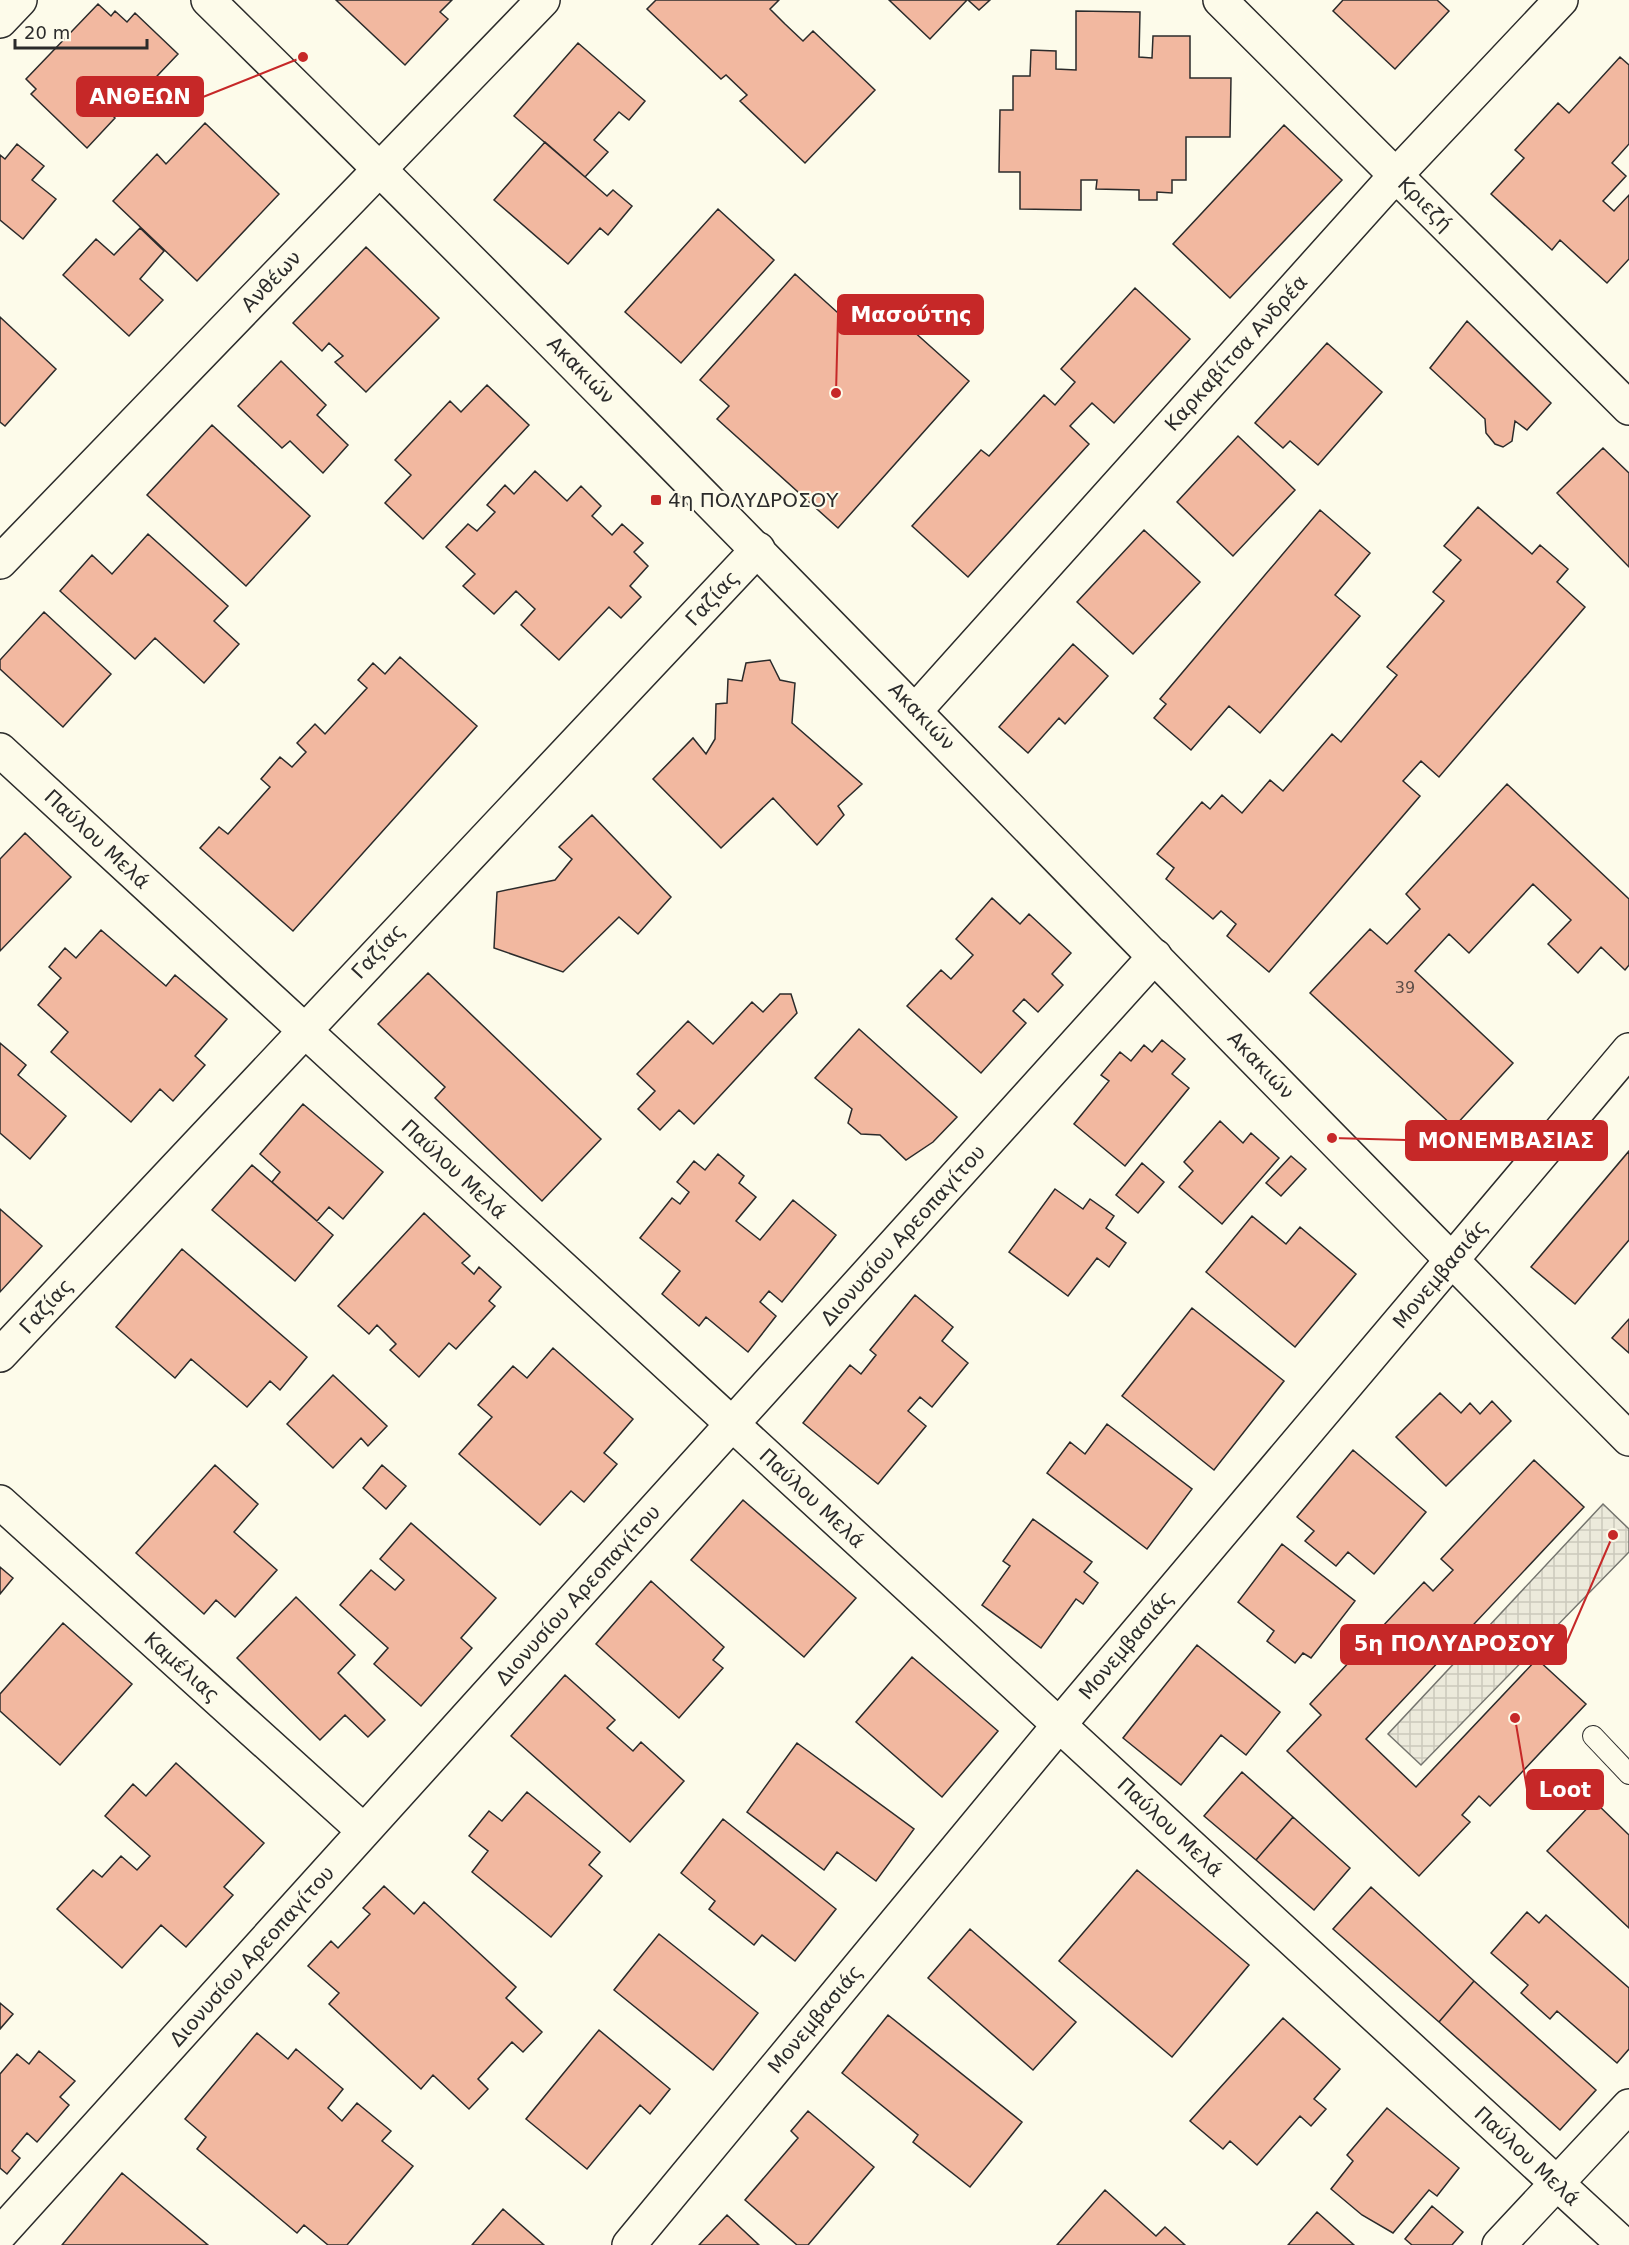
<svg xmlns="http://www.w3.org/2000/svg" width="1629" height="2245" viewBox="0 0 1629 2245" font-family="'DejaVu Sans',sans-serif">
<defs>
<pattern id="plaza-grid" width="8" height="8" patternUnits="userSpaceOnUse" patternTransform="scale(1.5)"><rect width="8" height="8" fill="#eceadb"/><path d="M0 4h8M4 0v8" fill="none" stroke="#cbc9bc"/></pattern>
</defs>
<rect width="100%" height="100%" fill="#fdfbea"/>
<path fill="url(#plaza-grid)" stroke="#74746e" stroke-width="1.5" d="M1603 1504 1629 1529V1552L1421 1765 1388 1734Z"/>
<path fill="#f2b8a0" stroke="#2b2b2b" stroke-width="1.5" d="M336 0H452L440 12 448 19 405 65Z
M656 0H779L770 9 785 24 803 41 813 31 875 90 805 163 740 101 747 95 726 75 721 79 647 9Z
M889 0H967L930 39Z
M968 0H990L979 10Z
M1343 0H1437L1449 11 1395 69 1333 11Z
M98 4 111 16 115 11 127 22 135 13 178 54 139 95 126 83 103 106 115 118 87 148 31 94 36 89 26 79Z
M1076 11 1140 12 1139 57 1152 58 1153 36H1190V78H1231L1230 137H1186V180H1172V193L1157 192V200H1139V190L1096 189 1097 180H1081V210L1020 209V172H999L1000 110H1013V76H1030L1031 50 1056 51V69L1076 70Z
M578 43 645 101 629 120 619 112 594 140 608 152 585 177 514 116Z
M1620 57 1629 65V144L1612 163 1626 176 1603 201 1614 211 1629 195V259L1607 283 1560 240 1552 250 1491 194 1524 158 1515 150 1558 103 1569 113Z
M205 123 279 194 197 281 113 201 157 154 166 164Z
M1284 125 1342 180 1230 298 1173 244Z
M545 142 607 196 613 190 632 206 608 235 600 228 568 264 494 200Z
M17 144 44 166 32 180 56 199 23 239 0 220V155L5 159Z
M718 209 774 260 681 363 625 312Z
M140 228 164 251 140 279 163 300 129 336 63 275 96 239 114 255Z
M366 247 439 318 366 392 335 362 343 356 329 343 322 351 293 323Z
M795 274 848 322 873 295 969 381 838 528 717 419 729 406 700 380Z
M1135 288 1190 339 1114 423 1092 403 1070 426 1089 444 968 577 912 526 981 450 989 456 1044 395 1055 405 1075 382 1061 369Z
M0 317 56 369 5 426 0 422Z
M1467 321 1551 403 1527 430 1515 421 1512 441 1503 447 1495 444 1486 433 1485 419 1430 368Z
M1327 343 1382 392 1318 465 1290 441 1283 448 1255 423Z
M281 361 326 405 317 415 348 445 323 473 290 441 282 448 238 406Z
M487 385 529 425 423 539 385 503 411 475 395 460 450 401 461 412Z
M212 425 310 516 246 586 147 495Z
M1238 436 1295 490 1233 556 1177 502Z
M1603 448 1629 473V567L1557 493Z
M535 471 567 501 581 486 601 506 592 516 612 535 622 524 643 543 634 552 648 566 630 586 641 597 621 618 609 607 559 660 521 625 535 609 516 591 494 614 463 586 475 574 446 547 468 524 477 531 495 512 487 505 505 485 514 494Z
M1478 507 1532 554 1540 545 1568 569 1557 582 1585 607 1439 777 1421 761 1403 781 1420 796 1269 972 1227 936 1236 924 1221 911 1213 919 1166 879 1174 868 1157 854 1202 802 1210 809 1222 795 1242 813 1270 780 1283 791 1332 734 1341 742 1397 675 1387 667 1444 601 1433 592 1461 560 1444 546Z
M1320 510 1370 553 1335 595 1360 616 1260 733 1229 706 1191 750 1154 718 1166 704 1160 699Z
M1144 530 1200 582 1133 654 1077 602Z
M148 534 228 606 214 621 239 644 204 683 155 638 135 659 60 591 92 555 112 574Z
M44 612 111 674 63 727 0 669V660Z
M1073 644 1108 676 1065 724 1059 718 1028 753 999 727Z
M400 657 477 726 293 931 200 848 219 827 228 834 270 787 261 779 280 757 292 767 306 752 297 743 315 724 325 734 367 688 358 680 373 663 385 674Z
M770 660 780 680 795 683 792 723 862 784 838 806 844 815 817 845 773 798 721 848 653 779 693 738 706 754 715 739 716 704 727 703 728 679 742 681 746 663Z
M1507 784 1629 899V965L1625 970 1601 947 1578 973 1548 944 1571 920 1533 884 1469 953 1449 934 1415 971 1513 1063 1454 1127 1310 993 1370 929 1387 944 1420 909 1406 894Z
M592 815 671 897 638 934 619 917 563 972 494 948 497 892 555 880 572 859 559 847Z
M25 833 71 877 0 951V859Z
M992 898 1020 924 1029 914 1071 953 1052 974 1063 985 1038 1012 1024 999 1013 1011 1026 1023 981 1073 907 1006 941 970 951 979 973 955 956 939Z
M101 930 166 986 175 975 227 1019 195 1056 205 1065 173 1101 160 1089 131 1122 51 1052 68 1032 38 1005 61 978 49 967 65 948 76 958Z
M428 973 601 1139 542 1201 435 1098 445 1087 378 1024Z
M780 994H791L797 1013 694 1124 679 1110 660 1130 638 1109 655 1091 637 1074 688 1021 713 1044 752 1002 763 1012Z
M859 1029 957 1117 933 1142 906 1160 880 1135 861 1134 848 1123 852 1109 815 1078Z
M1162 1040 1185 1059 1172 1074 1189 1088 1125 1166 1074 1124 1109 1081 1101 1075 1120 1052 1131 1061 1144 1045 1152 1052Z
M0 1043 26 1065 18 1075 66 1116 30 1159 0 1133Z
M303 1104 383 1172 343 1219 329 1207 317 1221 272 1182 280 1172 260 1154Z
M1220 1121 1243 1143 1251 1133 1279 1158 1222 1224 1179 1187 1193 1171 1184 1162Z
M1629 1151V1240L1575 1304 1531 1267Z
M718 1154 744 1176 739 1183 756 1197 736 1221 760 1240 793 1200 836 1235 782 1302 769 1291 760 1302 776 1316 748 1352 706 1317 699 1326 662 1294 680 1271 640 1238 672 1198 680 1204 689 1192 677 1182 694 1161 705 1170Z
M1291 1156 1306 1169 1281 1196 1266 1183Z
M1142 1163 1164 1182 1138 1213 1116 1195Z
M252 1165 333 1235 295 1281 212 1210Z
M1055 1189 1083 1209 1090 1199 1114 1216 1106 1228 1126 1243 1109 1267 1097 1258 1068 1296 1009 1252Z
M0 1209 42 1246 0 1292Z
M424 1213 470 1256 462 1263 474 1274 479 1267 501 1287 489 1301 495 1306 456 1349 449 1343 419 1377 390 1350 396 1344 377 1325 369 1334 338 1306Z
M1252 1216 1286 1244 1300 1227 1356 1274 1295 1347 1206 1272Z
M182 1249 307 1357 280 1390 270 1381 247 1407 191 1359 175 1378 116 1327Z
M915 1295 953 1327 942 1341 968 1363 932 1407 920 1397 908 1411 926 1426 878 1484 803 1423 850 1365 861 1374 876 1355 870 1350Z
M1192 1308 1284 1381 1214 1470 1122 1396Z
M1629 1319V1353L1612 1338Z
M553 1348 633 1419 604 1453 617 1464 584 1502 571 1491 540 1525 459 1454 492 1417 478 1405 513 1366 527 1378Z
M333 1375 387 1426 368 1446 361 1438 333 1468 287 1424Z
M1440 1393 1461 1413 1470 1403 1480 1414 1492 1401 1511 1421 1446 1486 1396 1437Z
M1107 1424 1192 1489 1147 1549 1047 1473 1070 1442 1085 1454Z
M1353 1450 1426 1512 1374 1574 1348 1552 1336 1566 1305 1541 1314 1531 1297 1517Z
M1534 1460 1584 1507 1366 1739 1416 1787 1537 1659 1586 1704 1490 1806 1479 1796 1462 1815 1470 1822 1419 1876 1287 1751 1321 1715 1310 1704 1424 1582 1433 1591 1453 1570 1441 1559Z
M215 1465 258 1504 234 1532 277 1570 235 1617 216 1600 204 1614 136 1553Z
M382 1465 406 1486 386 1509 363 1488Z
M743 1500 856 1598 804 1657 691 1560Z
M1033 1519 1092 1562 1084 1572 1098 1583 1083 1604 1076 1599 1041 1648 982 1605 1010 1566 1003 1561Z
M411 1523 496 1598 461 1638 472 1648 421 1706 374 1664 388 1648 340 1605 371 1570 395 1590 404 1580 380 1559Z
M1282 1544 1355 1601 1311 1658 1303 1653 1295 1663 1267 1641 1274 1631 1238 1602Z
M0 1567 13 1578 0 1594Z
M651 1581 724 1647 713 1660 723 1668 679 1718 596 1644Z
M296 1597 355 1655 338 1673 385 1720 368 1737 345 1715 320 1740 237 1658Z
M63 1623 132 1684 60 1765 0 1711V1694Z
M1197 1645 1280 1712 1246 1755 1221 1735 1181 1785 1123 1738Z
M912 1657 998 1731 942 1797 856 1722Z
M565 1675 615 1720 607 1728 633 1751 641 1742 684 1781 630 1842 511 1736Z
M797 1743 914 1829 876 1881 837 1852 824 1870 747 1812Z
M176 1763 264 1843 224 1887 233 1895 186 1947 161 1925 122 1968 57 1909 93 1870 102 1877 121 1856 137 1870 150 1856 105 1816 133 1784 146 1796Z
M1242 1772 1293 1817 1256 1860 1204 1816Z
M527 1792 600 1852 589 1865 602 1876 551 1937 472 1872 488 1851 469 1836 489 1811 502 1821Z
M1594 1801 1629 1835V1928L1547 1851Z
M1293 1817 1350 1868 1314 1910 1256 1860Z
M723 1819 836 1909 795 1961 762 1935 754 1945 709 1909 715 1901 681 1873Z
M1137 1870 1249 1965 1172 2057 1059 1961Z
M384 1886 414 1914 424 1902 516 1987 506 1998 542 2032 523 2052 512 2042 478 2079 488 2089 469 2109 433 2075 421 2089 329 2004 339 1993 308 1966 331 1941 338 1948 370 1914 363 1908Z
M1371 1887 1474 1981 1439 2022 1333 1929Z
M1527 1912 1539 1923 1546 1915 1629 1988V2049L1617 2063 1557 2011 1550 2019 1521 1993 1528 1985 1491 1953Z
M970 1929 1076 2022 1033 2070 928 1978Z
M659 1934 758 2013 713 2070 614 1990Z
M1474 1981 1596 2090 1560 2130 1439 2022Z
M0 2003 13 2014 0 2029Z
M888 2015 1022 2122 970 2187 913 2142 918 2135 842 2073Z
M1283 2018 1340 2069 1314 2099 1326 2109 1311 2126 1300 2116 1257 2165 1230 2141 1223 2149 1190 2121Z
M599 2030 670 2089 650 2114 640 2105 587 2169 526 2119Z
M257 2033 288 2059 296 2049 343 2089 328 2108 342 2121 357 2103 391 2131 382 2141 413 2166 347 2245H328L304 2225 297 2233 197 2149 206 2137 185 2119Z
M39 2051 75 2081 60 2097 69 2105 37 2142 27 2133 12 2151 20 2158 7 2174 0 2168V2074L17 2054 29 2064Z
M1387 2108 1459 2168 1437 2196 1429 2190 1393 2233 1362 2215 1331 2189 1353 2161 1347 2155Z
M808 2111 874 2167 808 2245H797L745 2200 798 2138 791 2131Z
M122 2173 208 2245H62Z
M1105 2190 1156 2236 1165 2227 1185 2245H1057Z
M1432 2206 1463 2232 1452 2245H1412L1405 2239Z
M503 2209 544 2245H472Z
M1317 2212 1354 2245H1288Z
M727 2215 759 2245H699Z"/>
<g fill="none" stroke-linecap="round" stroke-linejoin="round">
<defs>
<path id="service" d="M1593 1736 1629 1774"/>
<path id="minor" d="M1220 0 1629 408
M0 21 20 0
M0 562 543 0
M916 710 1396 175 1561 0
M0 750 1624 2245
M0 1355 758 549
M0 1502 364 1831
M0 2234 1155 956
M629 2245 1059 1725 1629 1050
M1499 2245 1629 2106"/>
<path id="tertiary" d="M208 0C690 472 1153 962 1629 1439"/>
</defs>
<use href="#service" stroke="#2b2b2b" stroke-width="22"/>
<use href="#minor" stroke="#2b2b2b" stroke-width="36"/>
<use href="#tertiary" stroke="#2b2b2b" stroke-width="36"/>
<use href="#service" stroke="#fdfbea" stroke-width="20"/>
<use href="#minor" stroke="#fdfbea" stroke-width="33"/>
<use href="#tertiary" stroke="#fdfbea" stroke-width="33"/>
</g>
<rect fill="#c62828" stroke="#fdfbea" stroke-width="2" x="650" y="494" width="12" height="12" rx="3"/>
<g text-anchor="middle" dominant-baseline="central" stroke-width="4.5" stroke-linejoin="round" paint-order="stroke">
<g font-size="16" fill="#5d4e48">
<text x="1405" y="987">39</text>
</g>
<g font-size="20" fill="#2b2b2b" stroke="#fdfbea">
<text transform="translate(1425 204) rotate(45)">Κριεζή</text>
<text transform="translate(271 281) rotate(-46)">Ανθέων</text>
<text transform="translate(1236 353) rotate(-48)">Καρκαβίτσα Ανδρέα</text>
<text transform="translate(581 370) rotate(45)">Ακακιών</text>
<text transform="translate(712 598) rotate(-47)">Γαζίας</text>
<text transform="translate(922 716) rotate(46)">Ακακιών</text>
<text transform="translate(97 839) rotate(43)">Παύλου Μελά</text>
<text transform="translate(378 951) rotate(-47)">Γαζίας</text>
<text transform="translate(1261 1065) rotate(46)">Ακακιών</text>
<text transform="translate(454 1169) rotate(43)">Παύλου Μελά</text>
<text transform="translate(903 1235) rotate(-48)">Διονυσίου Αρεοπαγίτου</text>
<text transform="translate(1440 1274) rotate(-50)">Μονεμβασιάς</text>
<text transform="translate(46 1306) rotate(-47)">Γαζίας</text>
<text transform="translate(812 1498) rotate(43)">Παύλου Μελά</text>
<text transform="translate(578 1595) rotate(-48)">Διονυσίου Αρεοπαγίτου</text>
<text transform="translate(1126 1645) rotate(-50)">Μονεμβασιάς</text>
<text transform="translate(182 1667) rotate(42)">Καμέλιας</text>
<text transform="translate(1170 1827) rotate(43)">Παύλου Μελά</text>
<text transform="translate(252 1956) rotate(-48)">Διονυσίου Αρεοπαγίτου</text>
<text transform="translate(815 2019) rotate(-50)">Μονεμβασιάς</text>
<text transform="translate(1527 2156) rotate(43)">Παύλου Μελά</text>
</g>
<g font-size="20" fill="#2b2b2b" stroke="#fdfbea" text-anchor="start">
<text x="668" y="500">4η ΠΟΛΥΔΡΟΣΟΥ</text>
</g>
</g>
<path fill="none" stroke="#c62828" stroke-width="2" d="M303 57L203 97M836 393L838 315M1332 1138L1406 1140M1613 1535L1566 1644M1515 1718L1527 1789"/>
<g fill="#c62828" stroke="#fdfbea" stroke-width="2">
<circle cx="303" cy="57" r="6"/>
<circle cx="836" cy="393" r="6"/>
<circle cx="1332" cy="1138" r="6"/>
<circle cx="1613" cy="1535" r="6"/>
<circle cx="1515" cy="1718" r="6"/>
</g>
<g fill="#c62828" stroke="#c62828" stroke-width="2">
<rect x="77" y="77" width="126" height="39" rx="6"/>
<rect x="838" y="295" width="145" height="39" rx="6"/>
<rect x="1406" y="1121" width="201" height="39" rx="6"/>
<rect x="1341" y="1625" width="225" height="39" rx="6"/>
<rect x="1527" y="1770" width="76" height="39" rx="6"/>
</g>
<g font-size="21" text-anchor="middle" font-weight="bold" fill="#fff">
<text x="140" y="104">ΑΝΘΕΩΝ</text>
<text x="911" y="322">Μασούτης</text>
<text x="1506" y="1148">ΜΟΝΕΜΒΑΣΙΑΣ</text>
<text x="1454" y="1651">5η ΠΟΛΥΔΡΟΣΟΥ</text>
<text x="1565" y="1797">Loot</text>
</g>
<path d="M15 39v9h132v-9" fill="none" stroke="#2b2b2b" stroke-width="3"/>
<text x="24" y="39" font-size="18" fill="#2b2b2b" stroke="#fdfbea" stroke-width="4.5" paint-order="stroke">20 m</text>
</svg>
